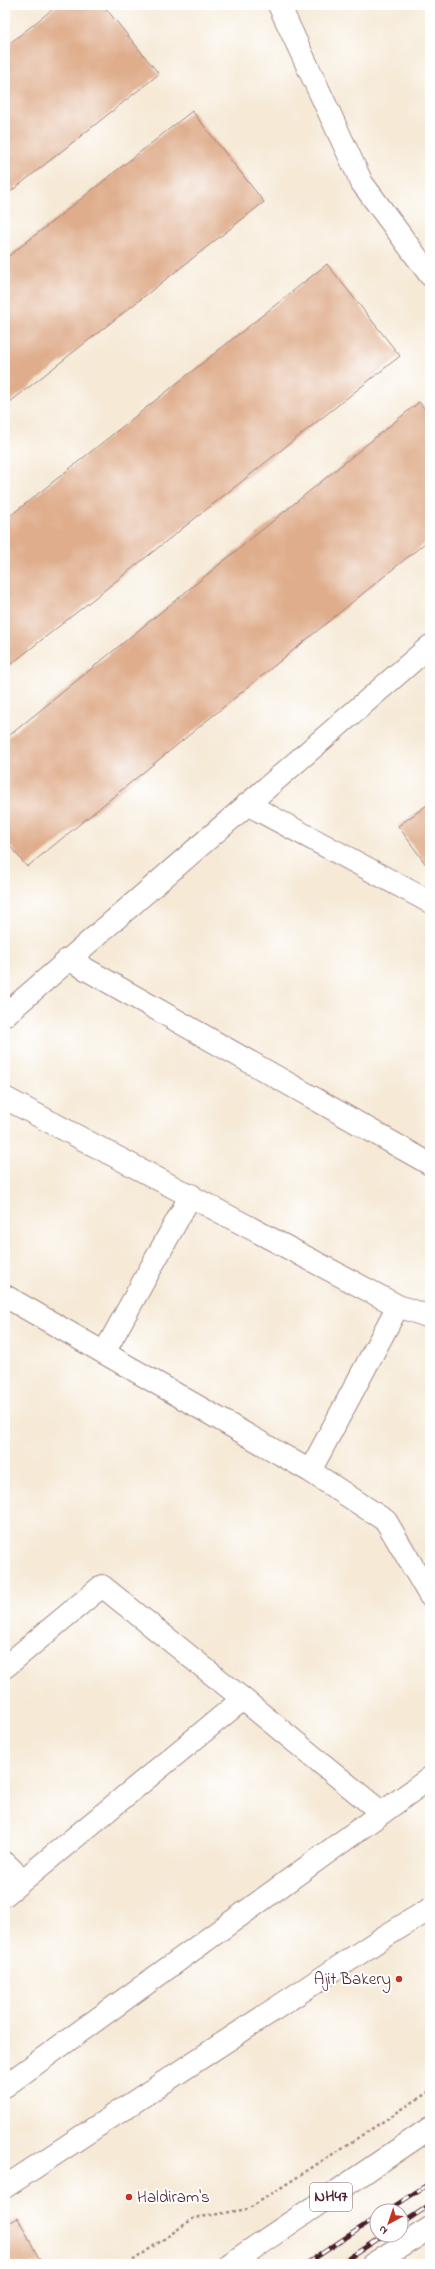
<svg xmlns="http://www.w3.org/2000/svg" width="435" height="2269" viewBox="0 0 435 2269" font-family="'Indie Flower',sans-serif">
<rect width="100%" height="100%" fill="#fff"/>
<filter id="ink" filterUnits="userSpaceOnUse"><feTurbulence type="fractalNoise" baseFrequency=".025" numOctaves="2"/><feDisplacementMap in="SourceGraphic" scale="8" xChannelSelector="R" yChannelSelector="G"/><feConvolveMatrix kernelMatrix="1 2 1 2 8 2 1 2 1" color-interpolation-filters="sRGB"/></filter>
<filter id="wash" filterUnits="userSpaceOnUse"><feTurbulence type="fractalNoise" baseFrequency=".012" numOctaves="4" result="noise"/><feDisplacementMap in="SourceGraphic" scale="16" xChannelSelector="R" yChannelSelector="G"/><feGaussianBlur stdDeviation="0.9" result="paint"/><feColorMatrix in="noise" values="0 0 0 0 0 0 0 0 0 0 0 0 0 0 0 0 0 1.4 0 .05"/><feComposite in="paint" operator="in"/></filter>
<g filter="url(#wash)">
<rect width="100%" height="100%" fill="#f6ead7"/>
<g id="blocks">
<path fill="#dfad8c" d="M58 5H103L159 74 5 196V47Z
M192 111 264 202 5 406V259Z
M327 264 400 356 5 669V520Z
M419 402 430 415V539L27 867 5 840V739Z
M430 803V870L398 826Z
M18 2218 42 2264H5V2225Z"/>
</g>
</g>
<g filter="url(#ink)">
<use href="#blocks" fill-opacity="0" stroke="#a08481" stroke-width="1"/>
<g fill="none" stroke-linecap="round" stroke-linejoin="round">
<defs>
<path id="minor" d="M279 5 362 183 430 275
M247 804 430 902
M68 959 430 1164
M5 1015 430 646
M5 1098 398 1306 430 1317
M5 1296 310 1471 386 1521 430 1596
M104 1353 191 1195
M310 1471 398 1306
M5 1667 102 1586 243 1699
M5 1863 23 1880
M5 1895 243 1699 382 1813
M5 2086 430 1778
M5 2187 384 1937 430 1909"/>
<path id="highway" d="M230 2264 430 2128
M373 2264 430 2228"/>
</defs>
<use href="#minor" stroke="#a08481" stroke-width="24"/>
<use href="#highway" stroke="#a08481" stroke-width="24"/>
<path stroke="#a08481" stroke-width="2.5" stroke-dasharray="3 3" stroke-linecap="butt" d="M128 2264 194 2218 248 2209 430 2091"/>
<use href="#minor" stroke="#fff" stroke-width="22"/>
<use href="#highway" stroke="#fff" stroke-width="22"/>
<defs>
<path id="rail" d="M387 2211 430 2183
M401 2224 430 2205
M306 2264 377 2217
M340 2264 384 2235"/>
</defs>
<use href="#rail" stroke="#4a1f2b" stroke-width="4.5"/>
<use href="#rail" stroke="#fff" stroke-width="3" stroke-dasharray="9" stroke-linecap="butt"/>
</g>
</g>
<g fill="#c8321e" stroke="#fff" stroke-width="1.5">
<circle cx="399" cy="1979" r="4"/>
<circle cx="129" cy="2197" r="4"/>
</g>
<g text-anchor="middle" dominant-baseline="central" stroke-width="4" stroke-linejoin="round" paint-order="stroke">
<rect fill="#fff" stroke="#80626b" stroke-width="1" x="310" y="2183" width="42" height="28" rx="3"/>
<g font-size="16" font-weight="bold" fill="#4a1f2b">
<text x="331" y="2197">NH47</text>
</g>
<g font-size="17" fill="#4a1f2b" stroke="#fff" text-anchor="end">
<text x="391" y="1979">Ajit Bakery</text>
<text x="137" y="2197" text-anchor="start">Haldiram's</text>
</g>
</g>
<rect width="435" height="2269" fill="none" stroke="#fff" stroke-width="20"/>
<g transform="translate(389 2223) rotate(220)"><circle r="19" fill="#ffffff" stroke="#b7a5aa"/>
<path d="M0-3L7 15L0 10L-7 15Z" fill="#c8321e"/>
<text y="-6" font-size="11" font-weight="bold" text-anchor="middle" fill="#4a1f2b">N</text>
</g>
</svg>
